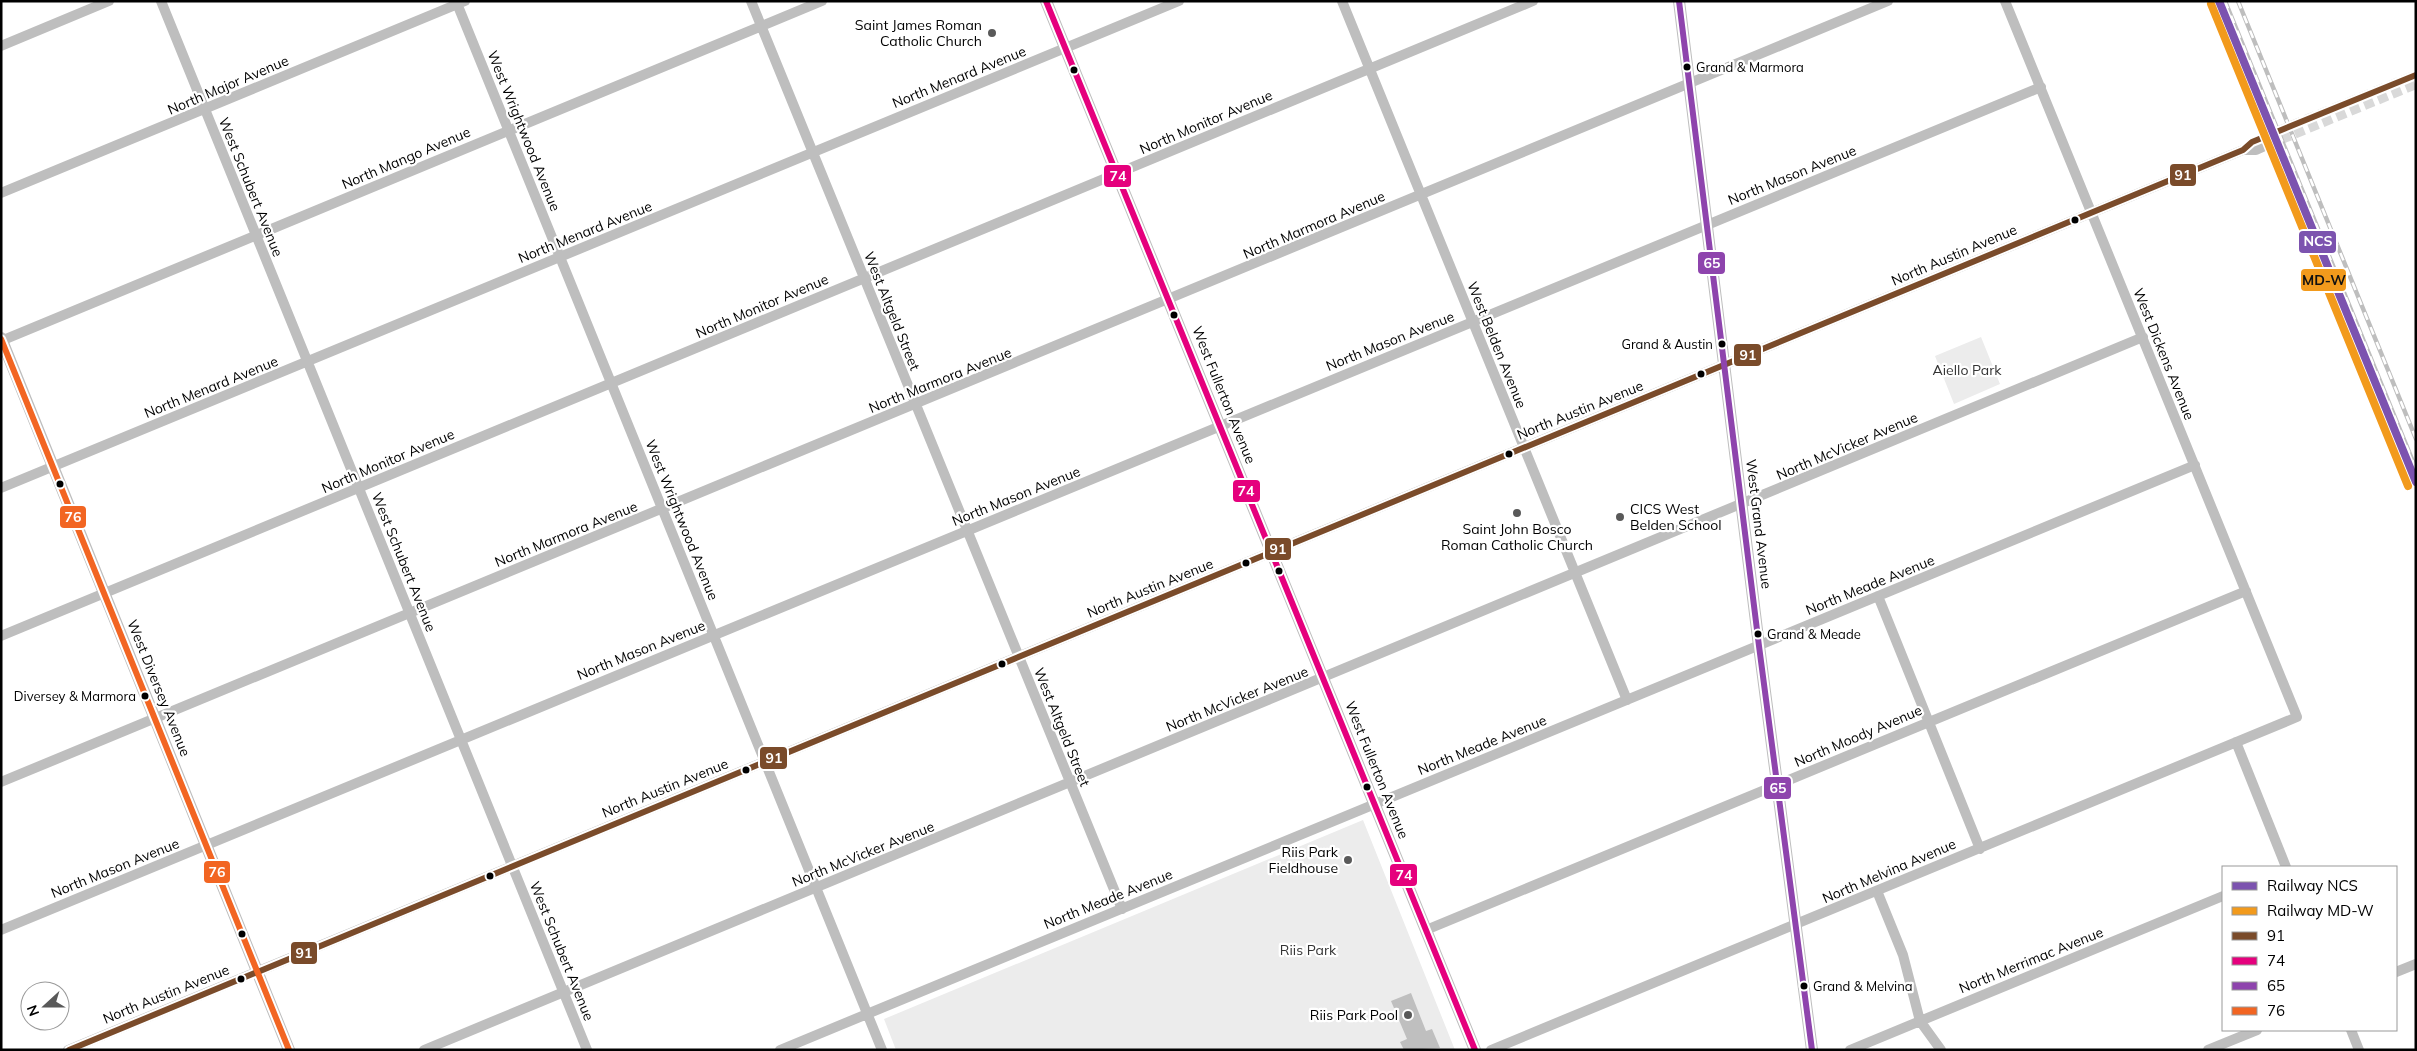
<svg xmlns="http://www.w3.org/2000/svg" width="2417" height="1051" viewBox="0 0 2417 1051" font-family="Mulish,sans-serif">
<rect width="100%" height="100%" fill="#fff"/>
<path fill="#ececec" d="M1981 337 2000 384 1954 404 1935 356Z
M1363 820 1455 1050H896L884 1019Z"/>
<path fill="#bfbfbf" d="M1411 993 1426 1031 1432 1029 1440 1048 1404 1050 1400 1042 1407 1039 1391 1001Z"/>
<g fill="none" stroke-linecap="round" stroke-linejoin="round">
<path stroke="#d9d9d9" stroke-width="10" stroke-dasharray="10 5" stroke-linecap="butt" d="M2264 137 2416 75
M2267 145 2416 84"/>
<path stroke="#bebebe" stroke-width="10" d="M161 1 587 1050
M456 1 882 1050
M751 1 1122 909
M1342 1 1627 700
M1 46 109 1
M2243 150H2256L2267 145
M1 193 465 1
M1 341 822 1
M1 488 1179 1
M1878 596 1980 849
M1 636 1533 1
M2236 742 2286 867
M1 782 1888 1
M1877 891 1903 955 1920 1021 1941 1050
M1 930 2041 87
M1426 930 2246 591
M2396 972 2416 964
M2351 1030 2359 1050
M68 1050 2243 150 2264 137
M424 1050 2143 337
M780 1050 2195 465
M1491 1050 2297 717 2005 1
M1850 1050 2223 896
M2208 1050 2257 1030"/>
<path stroke="#bebebe" stroke-width="12" d="M1046 1 1475 1050
M1679 1 1759 646 1812 1050
M1 338 289 1050"/>
<defs>
<path id="rail" d="M2225 1 2416 469
M2238 1 2416 439"/>
</defs>
<use href="#rail" stroke="#bebebe" stroke-width="4.5"/>
<use href="#rail" stroke="#fff" stroke-width="2.5" stroke-dasharray="8" stroke-linecap="butt"/>
<defs>
<path id="bus-1" d="M69 1050 2243 150 2252 142 2416 75"/>
<path id="bus-2" d="M1046 1 1475 1050"/>
<path id="bus-3" d="M1679 1 1759 646 1812 1050"/>
<path id="bus-4" d="M1 339 289 1050"/>
</defs>
<use href="#bus-1" stroke="#fff" stroke-width="10"/>
<use href="#bus-2" stroke="#fff" stroke-width="10"/>
<use href="#bus-3" stroke="#fff" stroke-width="10"/>
<use href="#bus-4" stroke="#fff" stroke-width="10"/>
<use href="#bus-1" stroke="#7a4b2a" stroke-width="6"/>
<use href="#bus-2" stroke="#e5007d" stroke-width="6"/>
<use href="#bus-3" stroke="#8e44ad" stroke-width="6"/>
<use href="#bus-4" stroke="#f26522" stroke-width="6"/>
<defs>
<path id="rail-1" d="M2219 1 2416 482"/>
<path id="rail-2" d="M2211 4 2408 486"/>
</defs>
<use href="#rail-1" stroke="#fff" stroke-width="11"/>
<use href="#rail-2" stroke="#fff" stroke-width="11"/>
<use href="#rail-1" stroke="#7c53af" stroke-width="8"/>
<use href="#rail-2" stroke="#f29a1c" stroke-width="8"/>
</g>
<g fill="#595959" stroke="#fff" stroke-width="2">
<circle cx="992" cy="33" r="5"/>
<circle cx="1517" cy="513" r="5"/>
<circle cx="1620" cy="517" r="5"/>
<circle cx="1348" cy="860" r="5"/>
<circle cx="1408" cy="1015" r="5"/>
</g>
<g fill="#000" stroke="#fff" stroke-width="2">
<circle cx="1687" cy="67" r="4.5"/>
<circle cx="1074" cy="70" r="4.5"/>
<circle cx="2075" cy="220" r="4.5"/>
<circle cx="1174" cy="315" r="4.5"/>
<circle cx="1722" cy="344" r="4.5"/>
<circle cx="1701" cy="374" r="4.5"/>
<circle cx="1509" cy="454" r="4.5"/>
<circle cx="60" cy="484" r="4.5"/>
<circle cx="1246" cy="563" r="4.5"/>
<circle cx="1279" cy="571" r="4.5"/>
<circle cx="1758" cy="634" r="4.5"/>
<circle cx="1002" cy="664" r="4.5"/>
<circle cx="145" cy="696" r="4.5"/>
<circle cx="746" cy="770" r="4.5"/>
<circle cx="1367" cy="787" r="4.5"/>
<circle cx="490" cy="876" r="4.5"/>
<circle cx="242" cy="934" r="4.5"/>
<circle cx="241" cy="979" r="4.5"/>
<circle cx="1804" cy="986" r="4.5"/>
</g>
<g text-anchor="middle" dominant-baseline="central" stroke-width="4.5" stroke-linejoin="round" paint-order="stroke">
<g font-size="13" fill="#000" stroke="#fff" text-anchor="start">
<text x="1696" y="67">Grand &amp; Marmora</text>
<text x="1713" y="344" text-anchor="end">Grand &amp; Austin</text>
<text x="1767" y="634">Grand &amp; Meade</text>
<text x="136" y="696" text-anchor="end">Diversey &amp; Marmora</text>
<text x="1813" y="986">Grand &amp; Melvina</text>
</g>
<g font-size="14" fill="#000" stroke="#fff" text-anchor="end">
<text x="982" y="25">Saint James Roman<tspan x="982" dy="16">Catholic Church</tspan></text>
<text x="1630" y="509" text-anchor="start">CICS West<tspan x="1630" dy="16">Belden School</tspan></text>
<text x="1517" y="529" text-anchor="middle">Saint John Bosco<tspan x="1517" dy="16">Roman Catholic Church</tspan></text>
<text x="1338" y="852">Riis Park<tspan x="1338" dy="16">Fieldhouse</tspan></text>
<text x="1398" y="1015">Riis Park Pool</text>
</g>
<g font-size="14" fill="#000" stroke="#fff">
<text transform="translate(959 77) rotate(-22)">North Menard Avenue</text>
<text transform="translate(228 85) rotate(-23)">North Major Avenue</text>
<text transform="translate(1206 122) rotate(-23)">North Monitor Avenue</text>
<text transform="translate(524 131) rotate(68)">West Wrightwood Avenue</text>
<text transform="translate(406 158) rotate(-23)">North Mango Avenue</text>
<text transform="translate(1792 175) rotate(-22)">North Mason Avenue</text>
<text transform="translate(251 187) rotate(68)">West Schubert Avenue</text>
<text transform="translate(1314 225) rotate(-23)">North Marmora Avenue</text>
<text transform="translate(585 232) rotate(-22)">North Menard Avenue</text>
<text transform="translate(1954 255) rotate(-23)">North Austin Avenue</text>
<text transform="translate(762 306) rotate(-23)">North Monitor Avenue</text>
<text transform="translate(892 311) rotate(68)">West Altgeld Street</text>
<text transform="translate(1390 341) rotate(-22)">North Mason Avenue</text>
<text transform="translate(1497 345) rotate(68)">West Belden Avenue</text>
<text transform="translate(2164 354) rotate(68)">West Dickens Avenue</text>
<text transform="translate(940 380) rotate(-22)">North Marmora Avenue</text>
<text transform="translate(211 387) rotate(-22)">North Menard Avenue</text>
<text transform="translate(1224 395) rotate(68)">West Fullerton Avenue</text>
<text transform="translate(1580 410) rotate(-22)">North Austin Avenue</text>
<text transform="translate(1847 446) rotate(-23)">North McVicker Avenue</text>
<text transform="translate(388 461) rotate(-23)">North Monitor Avenue</text>
<text transform="translate(1016 496) rotate(-22)">North Mason Avenue</text>
<text transform="translate(682 520) rotate(68)">West Wrightwood Avenue</text>
<text transform="translate(1759 524) rotate(83)">West Grand Avenue</text>
<text transform="translate(566 534) rotate(-22)">North Marmora Avenue</text>
<text transform="translate(404 562) rotate(68)">West Schubert Avenue</text>
<text transform="translate(1870 585) rotate(-22)">North Meade Avenue</text>
<text transform="translate(1150 588) rotate(-22)">North Austin Avenue</text>
<text transform="translate(641 650) rotate(-22)">North Mason Avenue</text>
<text transform="translate(159 688) rotate(68)">West Diversey Avenue</text>
<text transform="translate(1237 699) rotate(-22)">North McVicker Avenue</text>
<text transform="translate(1062 727) rotate(68)">West Altgeld Street</text>
<text transform="translate(1858 736) rotate(-23)">North Moody Avenue</text>
<text transform="translate(1482 745) rotate(-22)">North Meade Avenue</text>
<text transform="translate(1377 770) rotate(68)">West Fullerton Avenue</text>
<text transform="translate(665 788) rotate(-22)">North Austin Avenue</text>
<text transform="translate(863 854) rotate(-22)">North McVicker Avenue</text>
<text transform="translate(115 868) rotate(-22)">North Mason Avenue</text>
<text transform="translate(1889 871) rotate(-23)">North Melvina Avenue</text>
<text transform="translate(1108 899) rotate(-22)">North Meade Avenue</text>
<text transform="translate(562 951) rotate(68)">West Schubert Avenue</text>
<text transform="translate(2031 960) rotate(-22)">North Merrimac Avenue</text>
<text transform="translate(166 994) rotate(-22)">North Austin Avenue</text>
</g>
<g font-size="14" fill="#333" stroke="#fff">
<text x="1967" y="370">Aiello Park</text>
<text x="1308" y="950">Riis Park</text>
</g>
</g>
<g stroke="#fff" stroke-width="2">
<rect x="2169" y="163" width="28" height="24" rx="5" fill="#7a4b2a"/>
<rect x="1103" y="164" width="29" height="24" rx="5" fill="#e5007d"/>
<rect x="2298" y="230" width="39" height="24" rx="5" fill="#7c53af"/>
<rect x="1697" y="251" width="29" height="24" rx="5" fill="#8e44ad"/>
<rect x="2300" y="268" width="47" height="24" rx="5" fill="#f29a1c"/>
<rect x="1733" y="343" width="29" height="24" rx="5" fill="#7a4b2a"/>
<rect x="1232" y="479" width="29" height="24" rx="5" fill="#e5007d"/>
<rect x="59" y="505" width="28" height="24" rx="5" fill="#f26522"/>
<rect x="1264" y="537" width="28" height="24" rx="5" fill="#7a4b2a"/>
<rect x="759" y="746" width="29" height="24" rx="5" fill="#7a4b2a"/>
<rect x="1763" y="776" width="29" height="24" rx="5" fill="#8e44ad"/>
<rect x="203" y="860" width="28" height="24" rx="5" fill="#f26522"/>
<rect x="1389" y="863" width="29" height="24" rx="5" fill="#e5007d"/>
<rect x="290" y="941" width="28" height="24" rx="5" fill="#7a4b2a"/>
</g>
<g font-size="14" text-anchor="middle" font-weight="bold" fill="#fff">
<text x="2183" y="180">91</text>
<text x="1118" y="181">74</text>
<text x="2318" y="246">NCS</text>
<text x="1712" y="268">65</text>
<text x="1748" y="360">91</text>
<text x="1246" y="496">74</text>
<text x="73" y="522">76</text>
<text x="1278" y="554">91</text>
<text x="774" y="763">91</text>
<text x="1778" y="793">65</text>
<text x="217" y="877">76</text>
<text x="1404" y="880">74</text>
<text x="304" y="958">91</text>
</g>
<g font-size="14" text-anchor="middle" font-weight="bold" fill="#111">
<text x="2324" y="285">MD-W</text>
</g>
<rect width="2417" height="1051" fill="none" stroke="#000000" stroke-width="5"/>
<rect x="2222" y="866" width="175" height="165" fill="#ffffff" stroke="#999999"/>
<rect x="2232" y="882" width="25" height="8" fill="#7c53af" stroke="#999999"/>
<text x="2267" y="891" font-size="15" fill="#000000">Railway NCS</text>
<rect x="2232" y="907" width="25" height="8" fill="#f29a1c" stroke="#999999"/>
<text x="2267" y="916" font-size="15" fill="#000000">Railway MD-W</text>
<rect x="2232" y="932" width="25" height="8" fill="#7a4b2a" stroke="#999999"/>
<text x="2267" y="941" font-size="15" fill="#000000">91</text>
<rect x="2232" y="957" width="25" height="8" fill="#e5007d" stroke="#999999"/>
<text x="2267" y="966" font-size="15" fill="#000000">74</text>
<rect x="2232" y="982" width="25" height="8" fill="#8e44ad" stroke="#999999"/>
<text x="2267" y="991" font-size="15" fill="#000000">65</text>
<rect x="2232" y="1007" width="25" height="8" fill="#f26522" stroke="#999999"/>
<text x="2267" y="1016" font-size="15" fill="#000000">76</text>
<g transform="translate(45 1006) rotate(249)"><circle r="24" fill="#ffffff" stroke="#999999"/>
<path d="M0-4L9 19L0 12L-9 19Z" fill="#595959"/>
<text y="-8" font-size="14" font-weight="bold" text-anchor="middle" fill="#000000">N</text>
</g>
</svg>
